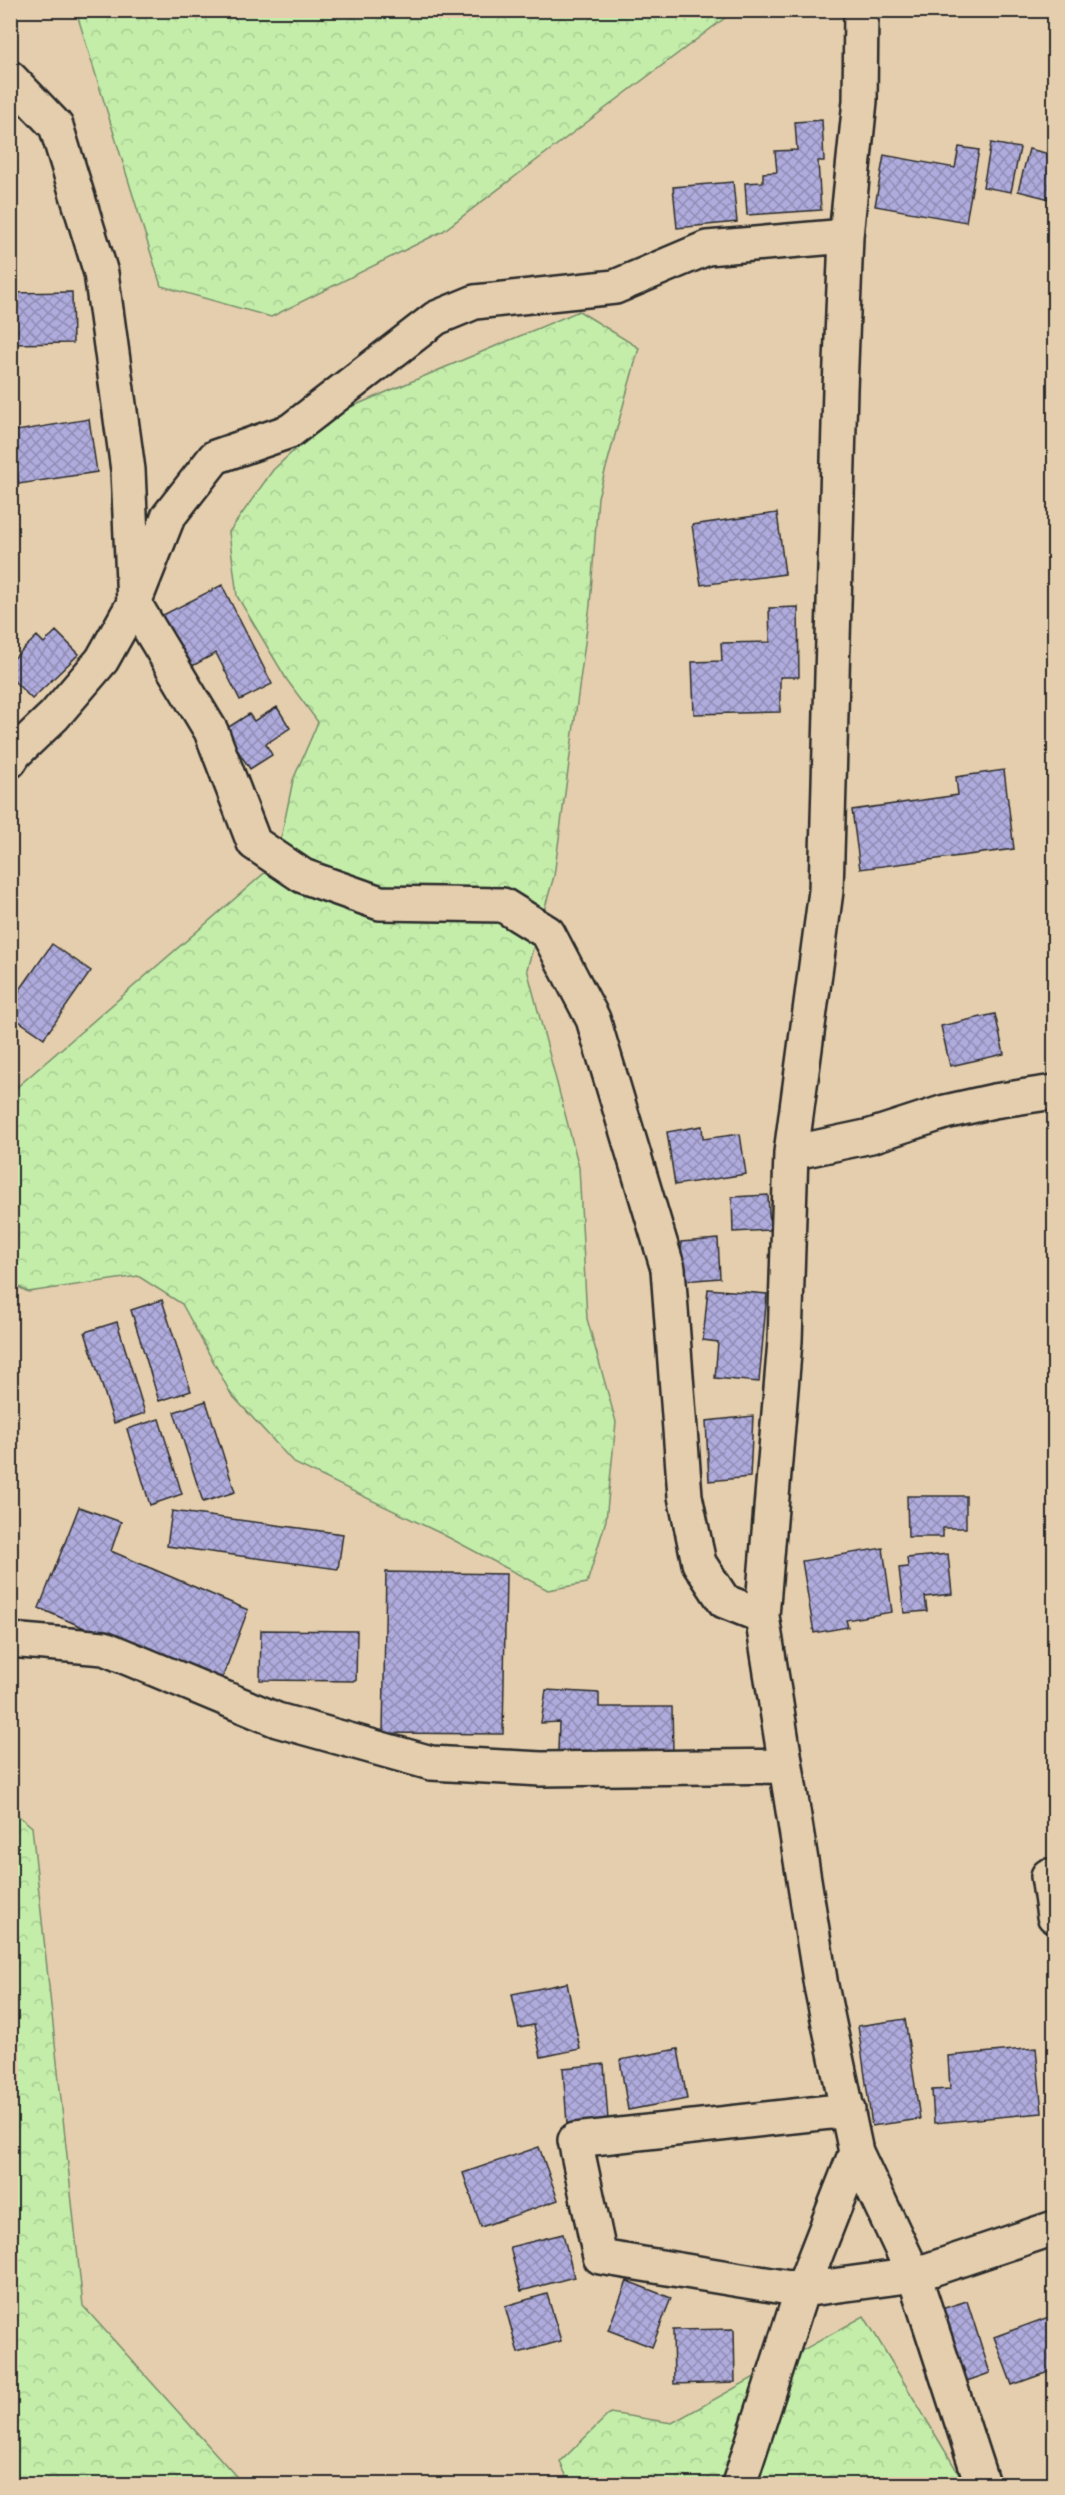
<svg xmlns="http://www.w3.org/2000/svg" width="1065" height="2495" viewBox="0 0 1065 2495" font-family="Caveat,sans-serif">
<defs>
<pattern id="forest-crowns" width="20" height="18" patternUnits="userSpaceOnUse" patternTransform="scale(1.5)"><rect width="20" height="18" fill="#c3eda9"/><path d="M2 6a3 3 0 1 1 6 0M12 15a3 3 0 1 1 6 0" fill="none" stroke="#a8cb92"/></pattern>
<pattern id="building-cross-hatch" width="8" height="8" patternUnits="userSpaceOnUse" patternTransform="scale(1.5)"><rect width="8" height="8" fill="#afabdc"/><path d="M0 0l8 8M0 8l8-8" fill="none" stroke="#8f8bb3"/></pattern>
</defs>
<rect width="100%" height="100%" fill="#e4cead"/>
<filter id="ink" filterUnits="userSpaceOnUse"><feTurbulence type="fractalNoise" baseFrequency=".0167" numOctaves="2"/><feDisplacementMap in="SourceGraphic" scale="12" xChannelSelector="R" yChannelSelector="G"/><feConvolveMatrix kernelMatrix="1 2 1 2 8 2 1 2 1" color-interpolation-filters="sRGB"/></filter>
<g filter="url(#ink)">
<path fill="url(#forest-crowns)" stroke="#778c6a" stroke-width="1.5" d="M76 11V10L734 11 443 231 271 317 161 286Z
M579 311 639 348 598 497 590 605 554 876 527 969 579 1167 587 1319 616 1422 606 1520 587 1583 548 1590 442 1534 294 1463 231 1394 182 1304 138 1276 28 1292 11 1283 10 1098 16 1088 276 863 293 780 318 722 287 680 237 596 229 532 273 470 332 415Z
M10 1809 32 1827 83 2306 243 2484H11Z
M864 2316 965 2484H570L560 2462 610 2413 672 2423Z"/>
<path fill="url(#building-cross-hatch)" stroke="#2b2b2b" stroke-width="1.5" d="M822 120 824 161H818L821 210 747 215 745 183 763 182V173L777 172 775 151 797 150 795 122Z
M991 143 1020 148 1011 192 983 187Z
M959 147 979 150 966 222 875 206 884 155 955 168Z
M1029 149 1054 155V200L1018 191Z
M733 182 737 222 677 228 673 187Z
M72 292 73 343 10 344V293Z
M89 419 97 472 19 484 10 432Z
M777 513 785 574 701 585 692 525Z
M222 585 272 684 240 700 216 653 185 670 159 617Z
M798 607 799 677H780V712L694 714 692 662 722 661 721 643 770 642 769 608Z
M56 631 79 654 32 699 10 677V662L37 636 44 643Z
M277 707 290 728 266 744 272 755 250 769 224 730 249 714 254 721Z
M1004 770 1014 849 860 869 852 810 958 795 956 777Z
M52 944 91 971 44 1038 10 1015V1004Z
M995 1014 1004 1054 950 1066 941 1026Z
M702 1126 703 1139 740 1134 746 1174 675 1185 667 1132Z
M768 1195 770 1230 733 1232 732 1197Z
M718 1239 720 1278 683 1281 681 1242Z
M708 1289 767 1294 759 1382 715 1378 718 1342 703 1340Z
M162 1300 191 1391 159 1401 131 1310Z
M117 1322 145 1413 114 1423 85 1332Z
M206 1401 235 1492 203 1502 174 1412Z
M753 1416 750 1477 709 1481 706 1421Z
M159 1419 182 1494 150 1505 127 1429Z
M907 1496H966V1528H943V1537H908Z
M79 1507 121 1522 111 1551 248 1610 219 1687 39 1608Z
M172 1511 343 1534 338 1569 167 1546Z
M883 1548 892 1612 846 1620 848 1627 814 1633 802 1561Z
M948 1554 952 1594 925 1597 927 1611 904 1613 899 1568 908 1567 907 1558Z
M386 1572 506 1574 503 1734 383 1733Z
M261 1630 357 1631 356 1681 260 1680Z
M546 1690 599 1693V1707H672L673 1752 558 1751 559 1722 541 1723Z
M567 1983 580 2049 541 2057 534 2025 519 2028 512 1994Z
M905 2019 920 2119 872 2126 858 2026Z
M1036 2048 1042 2113 934 2123 932 2090 950 2089 948 2056Z
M678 2049 687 2099 628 2110 620 2060Z
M604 2064 608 2120 567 2124 563 2068Z
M539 2147 558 2200 481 2227 463 2173Z
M563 2234 574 2277 521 2291 510 2247Z
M627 2281 671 2298 652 2347 608 2330Z
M547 2294 561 2341 518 2353 505 2306Z
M967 2301 990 2373 958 2384 935 2311Z
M1054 2315V2370L1012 2385 994 2337Z
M734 2329 735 2382 674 2384 673 2330Z"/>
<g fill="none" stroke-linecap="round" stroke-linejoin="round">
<defs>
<path id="minor" d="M861 10 860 101 846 236 840 389 826 891 791 1153 785 1341 762 1616 821 1986 856 2152 914 2275 982 2484
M10 78 56 126 101 273 128 470 134 603 211 731 254 843 303 876 380 903 503 905 548 933 593 1019 668 1269 685 1496 699 1563 724 1601 762 1616
M10 761 15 753 54 716 102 660 134 603 168 517 215 457 290 431 436 318 475 302 615 287 707 248 846 236
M791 1153 871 1136 945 1112 994 1101 1054 1092
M10 1640 104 1648 277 1720 431 1763 541 1769 784 1766
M1048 1876 1054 1916
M848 2110 575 2140 600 2257 802 2290 856 2152
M739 2484 802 2290 914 2275 1054 2228"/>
</defs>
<use href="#minor" stroke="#2b2b2b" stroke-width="38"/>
<use href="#minor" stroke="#e4cead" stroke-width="33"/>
</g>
</g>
<rect width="1065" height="2495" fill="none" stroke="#e4cead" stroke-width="36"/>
<rect x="18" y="18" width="1029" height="2459" fill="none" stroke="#2b2b2b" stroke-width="2" filter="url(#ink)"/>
</svg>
